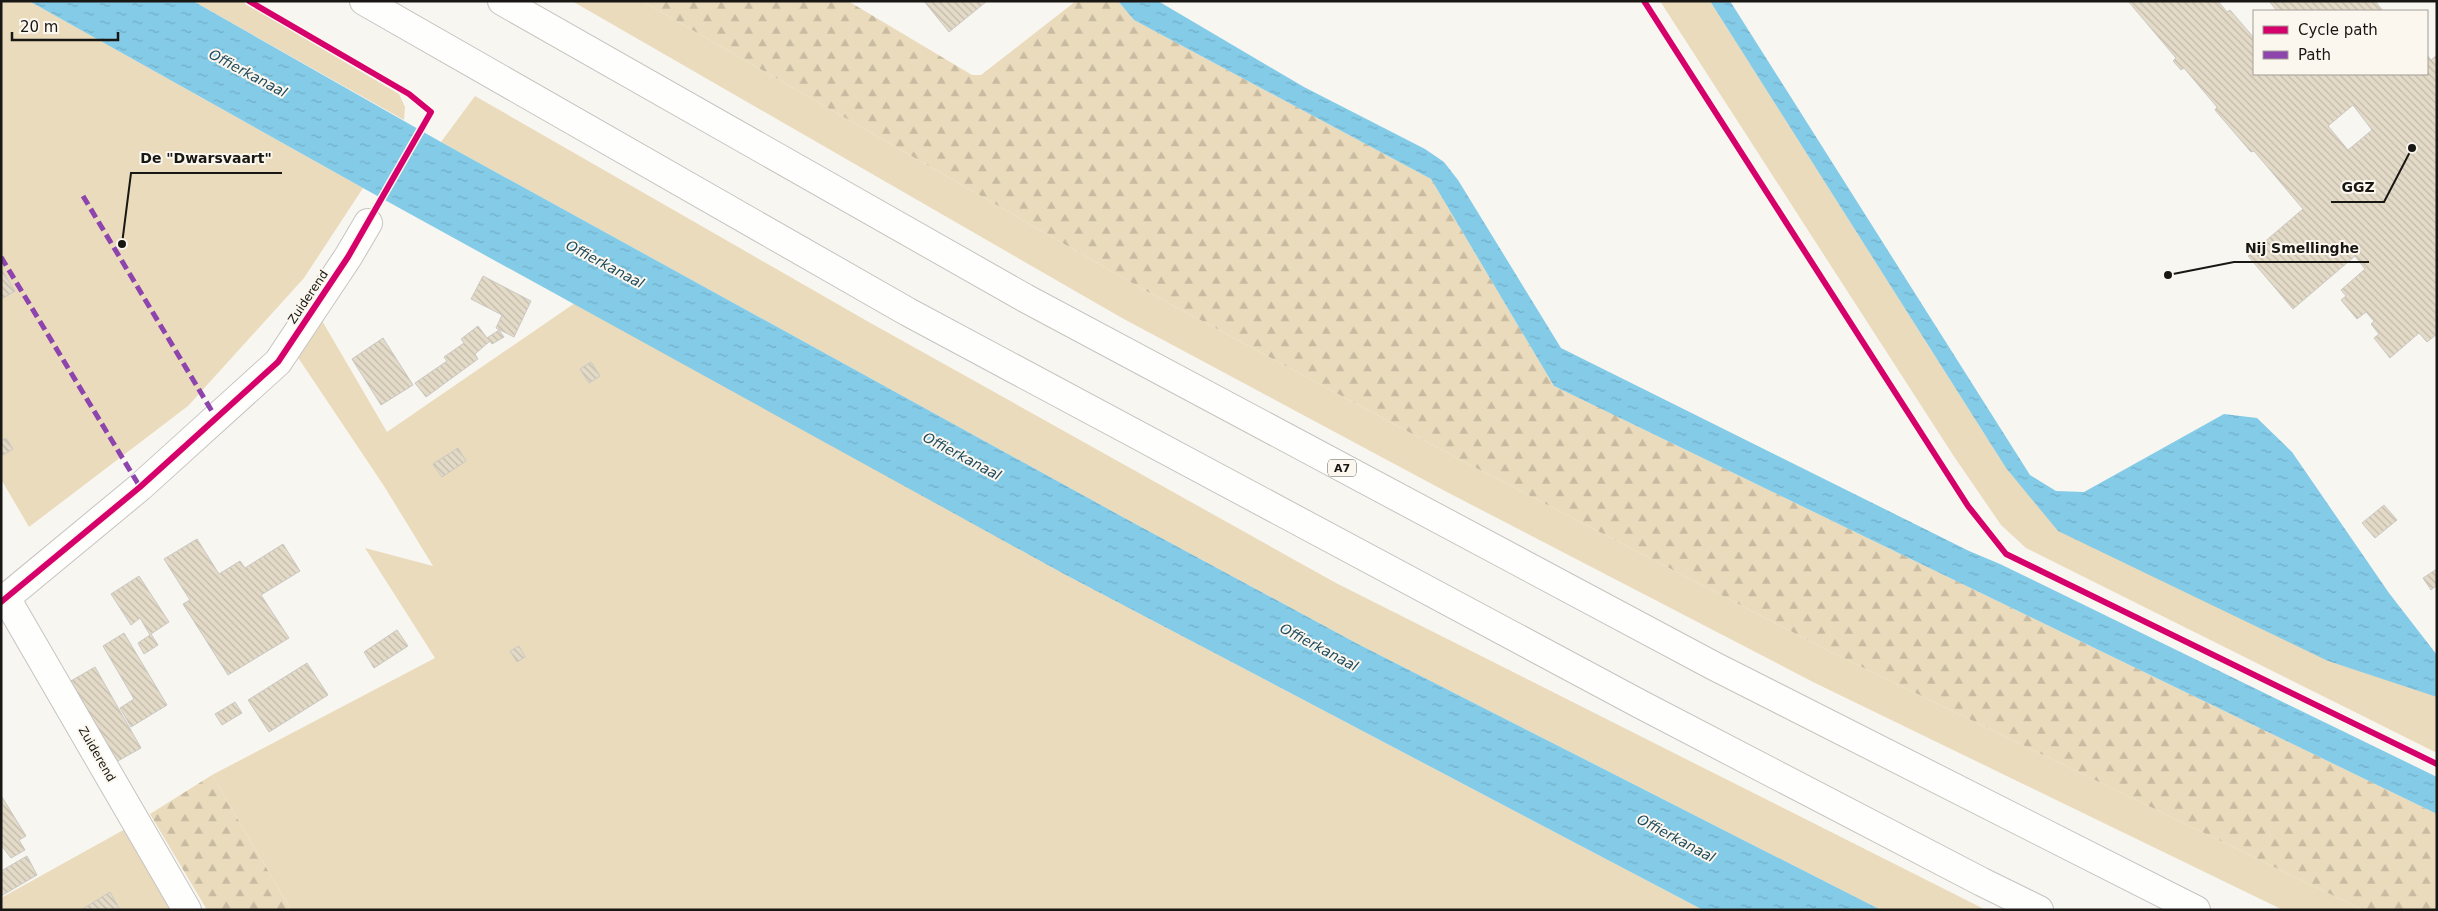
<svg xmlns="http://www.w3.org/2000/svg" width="2438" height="911" viewBox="0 0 2438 911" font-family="'DejaVu Sans',sans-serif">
<defs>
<pattern id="forest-firs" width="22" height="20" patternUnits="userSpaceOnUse" patternTransform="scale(1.25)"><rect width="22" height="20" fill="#eadbbc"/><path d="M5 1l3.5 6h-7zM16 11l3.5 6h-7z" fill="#c8bba1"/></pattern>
<pattern id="water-ripples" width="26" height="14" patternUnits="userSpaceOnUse" patternTransform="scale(1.25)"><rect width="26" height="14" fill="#84cbe8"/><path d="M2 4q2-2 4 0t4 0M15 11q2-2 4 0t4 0" fill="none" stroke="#71aec6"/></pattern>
<pattern id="building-back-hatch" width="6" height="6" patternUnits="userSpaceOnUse" patternTransform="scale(1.25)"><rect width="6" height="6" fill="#e3dac7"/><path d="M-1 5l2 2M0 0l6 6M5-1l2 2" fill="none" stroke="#c2baaa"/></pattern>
</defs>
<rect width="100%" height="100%" fill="#f8f6f1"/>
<path fill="#eadbbc" d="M1 1H29L363 188 304 278 188 406 29 527 1 479Z
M193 1H242L399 94 405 107 404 120Z
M572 1H642L1139 287 1459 459 1831 652 2363 910H2283L1815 683 1443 490 1122 318Z
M1660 1H1710L2006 468 2023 488 2328 661 2435 695 2437 697V753L2026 548 2001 525 1953 455Z
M475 96 867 321 1336 583 1986 910H1881L1356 643 1130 521 441 142Z
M575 303 1064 574 1703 910H291L212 775 435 658 365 548 433 566 384 486 297 356 321 319 387 432Z
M127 828 175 910H1V898Z"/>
<path fill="url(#forest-firs)" d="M642 1H848L972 75H981L1076 1H1118L1134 20 1431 179 1554 386 2437 814V910H2363L1831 652 1459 459 1139 287Z
M212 775 291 910H207L150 814Z"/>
<path fill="url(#water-ripples)" d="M29 1H193L441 142 1130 521 1356 643 1881 910H1703L1064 574 363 188Z
M1118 1H1158L1304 87 1425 149 1444 162 1458 180 1561 348 1969 551 2000 564 2437 777V814L1554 386 1431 179 1134 20Z
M1710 1H1730L2030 475 2056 491 2084 492 2224 414 2257 418 2292 452 2389 593 2437 655V697L2328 661 2058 531 2006 468Z"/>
<path fill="url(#building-back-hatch)" stroke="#cbc9c5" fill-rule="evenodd" d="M924 1H987L949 32Z
M2128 1H2218L2227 12 2230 10 2254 38V74H2427V55L2431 60 2437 55V334L2427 342 2419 333 2390 358 2374 338 2379 334 2371 324 2374 321 2366 312 2357 319 2341 300 2346 296 2341 290 2365 269 2355 256 2293 309 2248 256 2303 209 2254 151 2251 152 2215 110 2217 107 2184 68 2181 70 2173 61 2176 58ZM2353 105 2372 130 2348 150 2328 126Z
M2269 1H2375L2383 11H2277Z
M1 269 15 291 1 299Z
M483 276 531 301 514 337 496 328 502 315 471 299Z
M478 326 487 338 499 330 504 337 492 344 490 341 475 354 478 359 426 397 415 383 447 361 444 357 464 343 461 339Z
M383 338 413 385 381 405 352 359Z
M591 362 600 376 589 383 580 369Z
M6 438 13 449 1 456V441Z
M458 448 466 461 442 477 433 464Z
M2384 505 2397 520 2375 538 2362 523Z
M197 539 219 574 240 561 245 568 283 544 300 571 261 595 289 638 228 675 183 604 190 600 164 559Z
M2437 569V585L2431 590 2423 578Z
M139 576 169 622 151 634 158 645 144 654 138 643 150 635 140 618 131 625 111 594Z
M397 630 408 646 374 668 364 652Z
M124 633 167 705 131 727 120 708 134 699 103 646Z
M519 646 525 657 517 662 510 651Z
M307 663 328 695 269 732 248 700Z
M95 667 141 748 116 762 69 682Z
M235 702 242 713 222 725 215 714Z
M2 797 26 836 19 840 25 850 11 858 1 845Z
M27 856 37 875 1 896V871Z
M110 892 120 910H81Z"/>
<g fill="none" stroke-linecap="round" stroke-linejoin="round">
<defs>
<path id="minor" d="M6 598 187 910
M1 602 140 487 278 362 348 257 368 223"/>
<path id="highway" d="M364 1 908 312 1640 704 1982 882 2039 910
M502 1 1025 298 1714 666 2196 910"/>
</defs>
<use href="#minor" stroke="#c6c4c1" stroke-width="30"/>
<use href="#highway" stroke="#c6c4c1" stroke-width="30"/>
<use href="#minor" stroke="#fefefd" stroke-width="28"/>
<use href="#highway" stroke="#fefefd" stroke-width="28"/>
<path stroke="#8e44ad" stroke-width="5" stroke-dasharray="10 5" stroke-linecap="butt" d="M83 196 216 418
M1 257 140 487"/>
<defs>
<path id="cycleway" d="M1644 1 1968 506 2006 554 2437 764
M1 602 140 487 278 362 348 257 431 112 409 94 249 1"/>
</defs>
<use href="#cycleway" stroke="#fbf7ee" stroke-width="9"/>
<use href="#cycleway" stroke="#d6006c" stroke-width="6"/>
</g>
<g text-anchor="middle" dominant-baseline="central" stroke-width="4" stroke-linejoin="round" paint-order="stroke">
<rect fill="#fbf7ee" stroke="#5d5a55" stroke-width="1" x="1328" y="459.5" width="28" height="17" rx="4"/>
<g font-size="11" font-weight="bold" fill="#191714">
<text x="1342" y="468">A7</text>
</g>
<g font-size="12" fill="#191714" stroke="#fbf7ee">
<text transform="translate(308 297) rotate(-56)">Zuiderend</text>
<text transform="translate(97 754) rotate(60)">Zuiderend</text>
</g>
<g font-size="14" font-style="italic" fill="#204b5e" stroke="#fbf7ee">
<text transform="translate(248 73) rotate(28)">Offierkanaal</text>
<text transform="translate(605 264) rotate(28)">Offierkanaal</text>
<text transform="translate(962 456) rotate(28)">Offierkanaal</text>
<text transform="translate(1319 647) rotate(28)">Offierkanaal</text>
<text transform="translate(1676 838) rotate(28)">Offierkanaal</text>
</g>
</g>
<path fill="none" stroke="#191714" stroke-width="2" d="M122 244L131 173H282M2412 148L2384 202H2331M2168 275L2234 262H2369"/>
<g fill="#191714" stroke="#fbf7ee" stroke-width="2">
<circle cx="122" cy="244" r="5"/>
<circle cx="2412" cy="148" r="5"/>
<circle cx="2168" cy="275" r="5"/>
</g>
<g font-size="14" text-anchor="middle" font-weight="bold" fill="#191714" stroke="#fbf7ee" stroke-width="4" stroke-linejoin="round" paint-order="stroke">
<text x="206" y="163">De "Dwarsvaart"</text>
<text x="2358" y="192">GGZ</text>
<text x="2302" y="253">Nij Smellinghe</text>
</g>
<rect width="2438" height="911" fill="none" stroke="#191714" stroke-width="5"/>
<rect x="2253" y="10" width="175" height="65" fill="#fbf7ee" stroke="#a19d97"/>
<rect x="2263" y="26" width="25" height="8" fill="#d6006c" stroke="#a19d97"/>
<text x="2298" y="35" font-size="15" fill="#191714">Cycle path</text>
<rect x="2263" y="51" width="25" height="8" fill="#8e44ad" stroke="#a19d97"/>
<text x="2298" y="60" font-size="15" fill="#191714">Path</text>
<path d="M12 32v8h106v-8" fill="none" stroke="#191714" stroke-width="2.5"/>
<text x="20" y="32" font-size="15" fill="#191714" stroke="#fbf7ee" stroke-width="4" paint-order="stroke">20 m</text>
</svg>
